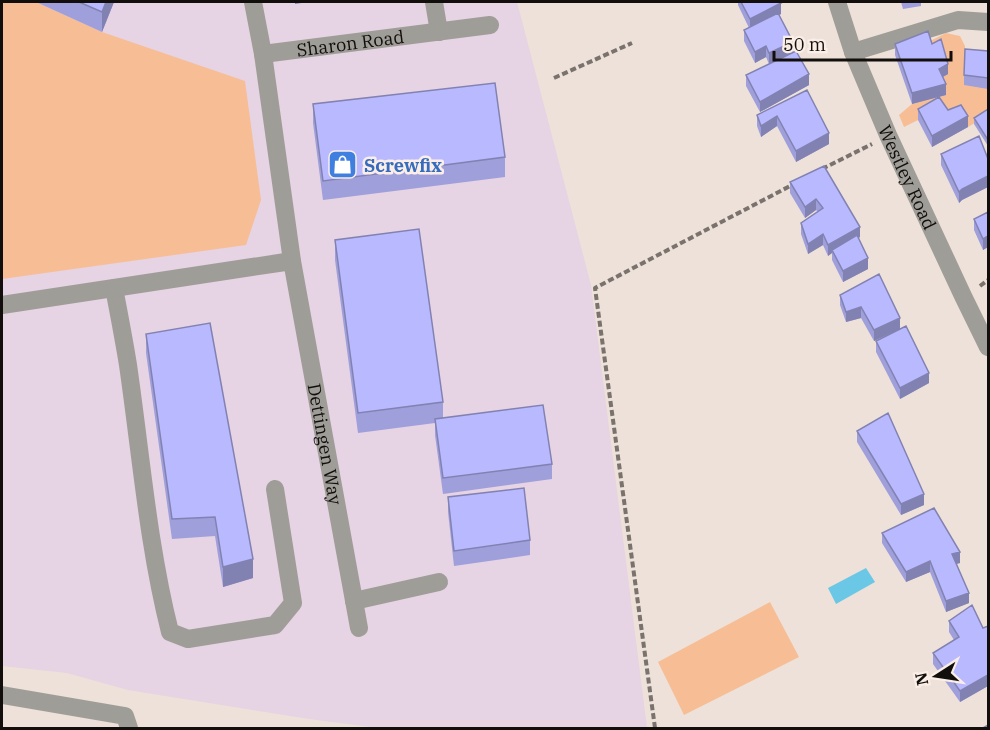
<svg xmlns="http://www.w3.org/2000/svg" width="990" height="730" viewBox="0 0 990 730" font-family="'IBM Plex Serif',serif">
<rect width="100%" height="100%" fill="#ede1d9"/>
<path fill="#e6d3e3" d="M2 2H517L591 285 647 728H378L309 719 128 690 67 673 2 666Z"/>
<path fill="#f7be96" d="M2 2H36L102 32 245 81 261 200 246 245 2 279Z
M946 33 960 36 965 46V60L988 89V115L968 127 961 116 918 120 904 127 899 115 912 104 946 95 928 42Z
M770 602 799 657 684 715 658 662Z"/>
<path fill="#6bc7e6" d="M866 568 875 582 836 604 828 588Z"/>
<g fill="none" stroke-linecap="round" stroke-linejoin="round">
<path stroke="#7a726d" stroke-width="4" stroke-dasharray="6 3" stroke-linecap="butt" d="M554 78 632 43
M822 169 872 144
M980 286 988 280
M655 728 595 288 794 184"/>
<g stroke="#9f9d98" stroke-width="18">
<path id="s1" d="M253 2 263 54 292 261 359 628"/>
<path d="M434 2 439 32"/>
<path id="s2" d="M837 2 853 52 888 135 963 296 988 347"/>
<path d="M853 52 958 20 988 22"/>
<path id="s3" d="M263 54 490 25"/>
<path d="M114 288C119 314 124 340 128 365 141 455 148 545 170 632L188 639 275 625 293 603 275 489"/>
<path d="M2 305 292 261"/>
<path d="M354 601 439 582"/>
<path d="M2 695 125 716 129 728"/>
</g>
</g>
<path fill="#9f9fdb" d="M36 2H114L102 32Z
M738 2H780L781 14 779 15 793 52 809 85 760 112 746 86V75L769 64 766 57 755 63 744 41V30L749 28 738 5Z
M901 2H921V6L903 9Z
M895 44H932L948 74 943 77 946 95 912 104 895 55Z
M988 51V89L964 85V75Z
M807 90 829 144 796 162 777 126 761 137 757 126V115Z
M313 104 505 157V177L323 200 313 123Z
M918 109 948 110 968 127 932 147 918 120Z
M988 109V146L974 124V118Z
M941 154 988 159V187L962 200 959 203 941 165Z
M824 166 860 237 858 238 868 269 843 282 832 260V253L828 256 823 245 808 254 801 234V223L818 212 816 210 805 218 790 193V182Z
M987 201H988V247L983 250 974 230V219L987 213Z
M335 240 443 402V418L552 464V479L443 494 435 435V423L358 433 335 260Z
M840 295 900 328 929 383 900 399 876 352V341L896 331 874 341 861 318 846 322 840 305Z
M146 334 253 578 223 587 215 536 172 539 146 353Z
M857 431 924 505 901 515 857 442Z
M448 497 530 540V555L454 566 448 512Z
M882 533 960 563 956 564 969 603 946 612 930 572 906 582 882 543Z
M949 621 983 628 988 626V686L960 702 933 664V653L954 640 949 632Z"/>
<path fill="#8282b2" d="M106 2H114L102 32V12Z
M295 2H308L295 4Z
M781 3V14L750 29V19Z
M793 42V53L769 64V53Z
M766 46V57L755 63V52Z
M948 64V74L939 79V69Z
M809 74V85L760 112V102Z
M946 84V95L912 104V93Z
M777 116V126L761 137V126Z
M968 116V127L932 147V136Z
M829 133V144L796 162V151Z
M988 176V187L962 200 959 203V192L962 189Z
M816 199V210L805 218V207Z
M860 227V237L834 253 832 250V253L828 256V245Z
M823 234V245L808 254V244Z
M988 236V247L983 250V239Z
M868 258V269L843 282V271Z
M861 307V318L846 322V312Z
M900 318V329L874 341V330Z
M929 373V383L900 399V388Z
M924 494V505L901 515V504Z
M960 552V563L952 565V554Z
M253 559V578L223 587V567Z
M930 561V572L906 582V572Z
M969 593V603L946 612V601Z
M988 675V686L960 702V691Z"/>
<path fill="#b9b9ff" stroke="#8282b2" stroke-width="1.5" d="M79 2H106L102 12Z
M741 2H780L781 3 750 19Z
M778 13 793 42 769 53 766 46 755 52 744 30Z
M928 31 932 44 941 39 948 64 939 69 946 84 912 93 895 44Z
M965 49 988 51V78L964 75Z
M796 51 809 74 760 102 746 75Z
M495 83 505 157 323 181 313 104Z
M807 90 829 133 796 151 777 116 761 126 757 115Z
M939 97 948 110 961 105 968 116 932 136 918 109Z
M988 109V140L974 118Z
M979 136 988 159V176L962 189 959 192 941 154Z
M824 166 860 227 828 245 823 234 808 244 801 223 823 208 816 199 805 207 790 182Z
M988 212V236L983 239 974 219Z
M419 229 443 402 358 413 335 240Z
M857 235 868 258 843 271 832 250Z
M879 274 900 318 874 330 861 307 846 312 840 295Z
M210 323 253 559 223 567 215 517 172 519 146 334Z
M906 326 929 373 900 388 876 341Z
M543 405 552 464 443 478 435 419Z
M888 413 924 494 901 504 857 431Z
M524 488 530 540 454 551 448 497Z
M934 508 960 552 952 554 969 593 946 601 930 561 906 572 882 533Z
M972 605 983 628 988 626V675L960 691 933 653 959 637 949 621Z
M988 725V729H981Z"/>
<defs>
<symbol id="shop-square" viewBox="-11 -11 22 22"><rect x="-9" y="-9" width="18" height="18" rx="4" fill="#3f7fe0" stroke="#faeee7"/><path d="M-5-2.5h2.3a2.7 3.5 0 0 1 5.4 0H5L5.5 6h-11ZM-1.5-2.5h3a1.5 2.3 0 0 0-3 0Z" fill="#fff"/></symbol>
</defs>
<g fill-rule="evenodd">
<use href="#shop-square" x="326" y="148" width="33" height="33"/>
</g>
<g text-anchor="middle" dominant-baseline="central" stroke-width="5" stroke-linejoin="round" paint-order="stroke">
<g font-size="18" fill="#120e0b" stroke="#faeee7">
<text stroke="none"><textPath href="#s3" startOffset="88">Sharon Road</textPath></text>
<text stroke="none"><textPath href="#s2" startOffset="189">Westley Road</textPath></text>
<text stroke="none"><textPath href="#s1" startOffset="448">Dettingen Way</textPath></text>
</g>
<g font-size="18" font-weight="bold" fill="#366cbe" stroke="#faeee7" text-anchor="start">
<text x="364" y="165">Screwfix</text>
</g>
</g>
<rect width="990" height="730" fill="none" stroke="#120e0b" stroke-width="6"/>
<g transform="translate(936 676) rotate(258)" stroke="#faeee7" stroke-width="4.5" paint-order="stroke">
<path d="M0-4.5L10 22L0 15L-10 22Z" fill="#120e0b"/>
<text y="-9" font-size="16" font-weight="bold" text-anchor="middle" fill="#120e0b">N</text>
</g>
<path d="M774 51v9h177v-9" fill="none" stroke="#120e0b" stroke-width="3"/>
<text x="783" y="51" font-size="18" fill="#120e0b" stroke="#faeee7" stroke-width="4.5" paint-order="stroke">50 m</text>
</svg>
